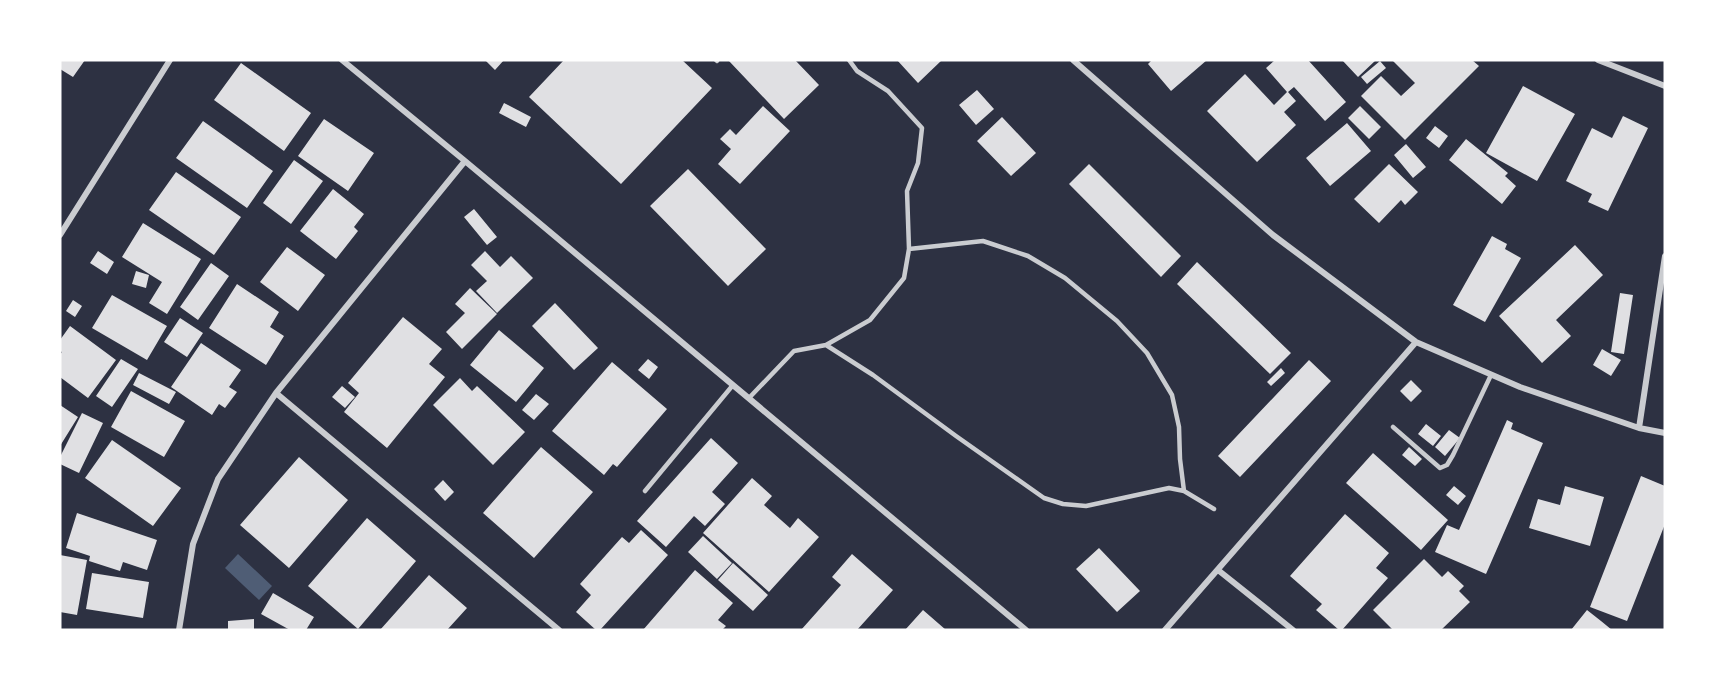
<svg xmlns="http://www.w3.org/2000/svg" width="1725" height="690" viewBox="0 0 1725 690" font-family="'Noto Sans',sans-serif">
<rect width="100%" height="100%" fill="#2d3142"/>
<path fill="#4f5d75" d="M238 554 272 586 259 600 225 568Z"/>
<path fill="#e0e0e3" d="M60 60H85L73 77 60 69Z
M485 60H504L495 70Z
M564 60H682L712 88 621 184 529 97Z
M730 60H795L819 85 784 119 729 61Z
M897 60H942L918 83Z
M1152 60H1207L1171 91 1148 64Z
M1275 60H1308L1346 102 1325 121 1294 87 1288 92 1296 101 1284 112 1296 125 1257 162 1207 111 1245 74 1274 105 1287 92 1266 68Z
M1342 60H1376L1358 77Z
M1392 60H1472L1479 66 1405 140 1361 96 1381 76 1401 96 1415 83Z
M1380 61 1386 68 1367 84 1361 77Z
M241 63 311 113 284 151 214 100Z
M1523 86 1575 114 1537 181 1486 153Z
M977 90 994 109 976 125 959 105Z
M504 103 531 117 526 127 499 113Z
M763 106 790 131 740 184 718 164 731 149 720 139 730 129 736 135Z
M1360 106 1381 127 1369 139 1348 118Z
M1623 116 1648 128 1608 211 1588 202 1592 194 1566 181 1592 128 1612 138Z
M1002 117 1036 153 1011 176 977 141Z
M324 119 374 153 348 191 298 156Z
M203 121 273 171 247 208 176 158Z
M1347 123 1371 151 1330 186 1306 158Z
M1435 126 1448 136 1439 148 1426 138Z
M1466 139 1508 173 1505 176 1516 186 1502 204 1449 160Z
M1406 144 1426 167 1413 178 1394 155Z
M294 160 323 181 291 224 263 203Z
M1089 164 1181 256 1161 277 1069 184Z
M1389 164 1418 192 1405 205 1401 200 1379 223 1354 199Z
M688 169 766 249 728 286 650 206Z
M176 172 241 217 214 255 149 210Z
M333 189 364 214 354 227 358 231 336 259 300 231Z
M474 209 497 237 487 245 464 217Z
M143 223 201 259 167 314 149 303 162 282 122 257Z
M1492 236 1507 244 1505 249 1521 258 1485 322 1453 305Z
M1575 245 1603 275 1556 320 1571 336 1542 363 1499 316Z
M287 247 325 275 298 311 260 282Z
M98 251 114 262 107 274 90 263Z
M485 251 500 267 511 256 533 278 497 313 476 291 487 281 471 265Z
M1197 262 1291 353 1270 374 1177 284Z
M211 263 229 276 198 320 180 307Z
M136 271 149 275 146 288 132 284Z
M237 284 279 312 270 327 284 336 266 365 209 328Z
M470 288 497 314 462 349 446 332 465 313 455 304Z
M1620 293 1633 295 1624 354 1611 352Z
M112 295 167 326 147 360 92 328Z
M73 300 82 306 75 317 66 311Z
M555 303 598 348 574 370 532 326Z
M403 317 442 349 429 364 445 377 387 448 344 412 359 393 348 383Z
M180 318 203 333 187 357 164 342Z
M70 326 116 360 88 398 60 377V355L62 352 60 351V340Z
M499 330 544 368 516 402 470 365Z
M201 343 241 370 229 387 237 392 225 408 219 404 212 415 171 387Z
M1602 349 1621 360 1611 376 1593 365Z
M121 359 138 369 112 407 96 396Z
M648 359 658 367 649 379 638 370Z
M1309 360 1331 381 1240 477 1218 456Z
M612 362 667 409 617 467 613 464 604 475 552 431Z
M1281 368 1285 373 1271 386 1267 382Z
M139 373 176 392 169 404 133 385Z
M460 378 472 391 477 386 525 432 493 465 433 405Z
M1411 380 1422 391 1411 402 1400 391Z
M342 386 355 397 345 408 332 397Z
M131 391 185 421 164 457 111 427Z
M536 394 549 404 534 420 522 410Z
M60 405 78 417 60 446Z
M82 413 103 423 79 473 60 464V457Z
M1507 420 1513 423 1511 429 1543 443 1486 574 1435 552 1447 525 1459 530Z
M1426 424 1441 436 1433 446 1418 434Z
M1449 430 1460 438 1445 456 1435 447Z
M711 438 738 463 712 492 725 504 705 526 694 516 666 547 637 521Z
M112 440 181 488 153 526 85 478Z
M541 447 593 492 534 558 483 513Z
M1409 447 1422 459 1415 466 1402 455Z
M1373 453 1448 520 1421 550 1346 483Z
M299 457 348 500 289 568 240 525Z
M1641 476 1665 486V524L1627 621 1590 607Z
M752 478 772 496 764 505 790 528 798 518 819 537 769 592 703 533Z
M443 480 454 492 445 501 434 489Z
M1454 486 1466 496 1458 505 1446 495Z
M1565 486 1604 497 1590 546 1529 528 1538 499 1560 505Z
M77 513 157 540 147 570 123 562 120 571 89 561 90 556 66 548Z
M1345 514 1389 553 1376 568 1388 578 1342 630H1339L1316 610 1322 604 1290 576Z
M367 518 416 561 358 629 308 586Z
M641 530 668 555 600 630H596L576 612 591 595 580 584 622 537 629 543Z
M703 536 732 563 717 579 688 552Z
M1099 548 1140 591 1117 612 1076 569Z
M852 554 893 590 857 630H801L841 585 832 577Z
M60 555 87 560 77 615 60 612Z
M1424 559 1442 577 1448 571 1464 586 1459 591 1470 602 1441 630H1393L1373 610Z
M733 563 768 595 753 611 718 580Z
M695 570 733 603 718 620 726 626 722 630H643Z
M92 573 149 582 143 618 86 609Z
M429 575 467 608 447 630H380Z
M273 593 314 617 306 630H290L261 614Z
M923 610 946 630H905Z
M1587 610 1601 621 1612 630H1571Z
M254 619V630H228V621Z"/>
<g fill="none" stroke-linecap="round" stroke-linejoin="round">
<path stroke="#caccd0" stroke-width="4.5" d="M716 60 717 61
M909 249 983 241 1028 256 1065 278 1117 321 1147 353 1172 395 1179 427 1180 459 1184 491
M826 345 873 375 956 436 1044 498 1063 504 1086 506 1169 488 1184 491 1214 509
M749 398 794 351 826 345 870 320 904 278 909 249 907 191 918 163 922 128 888 91 857 71 849 60
M1393 427 1440 468 1447 465 1453 455 1491 375
M645 491 733 385"/>
<path stroke="#caccd0" stroke-width="6" d="M342 60 465 161 1026 630
M1073 60 1273 235 1416 342 1520 387 1639 428 1665 433
M1598 60 1665 86
M60 235 170 60
M276 393 559 630
M1639 428 1665 256
M1218 570 1293 630
M179 630 193 544 218 479 276 393 465 161
M1165 630 1416 342"/>
</g>
<rect width="1725" height="690" fill="none" stroke="#ffffff" stroke-width="123"/>
</svg>
